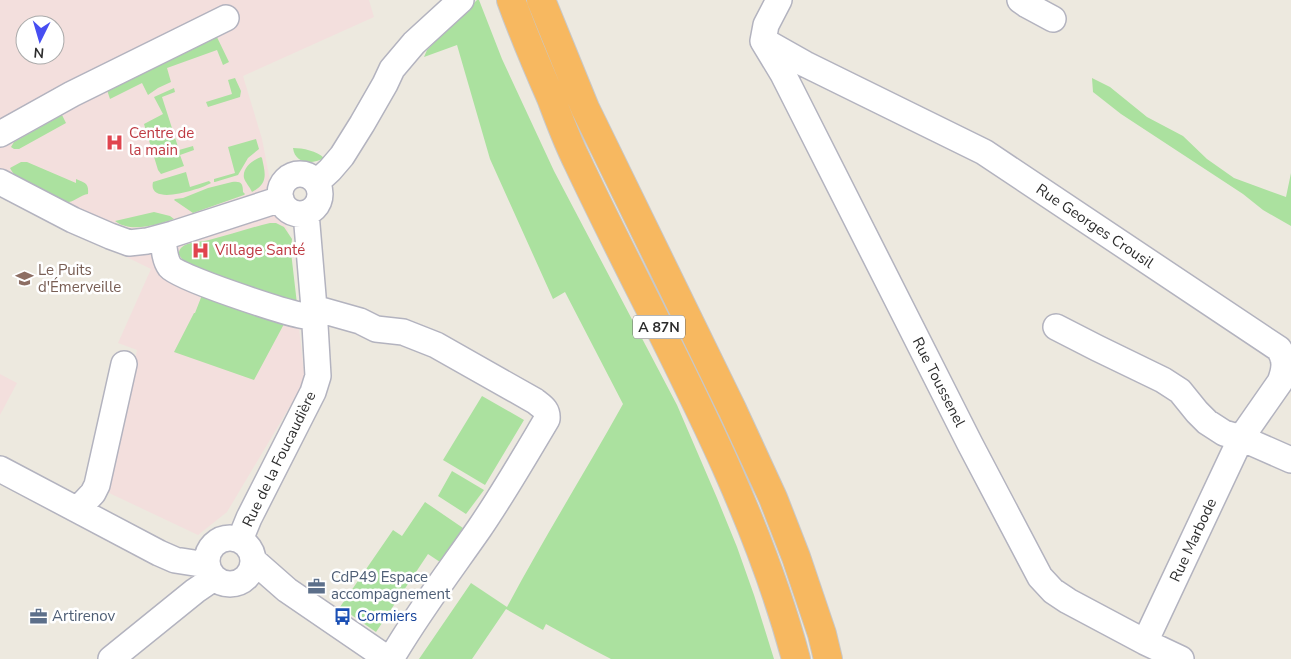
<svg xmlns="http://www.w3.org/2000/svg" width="1291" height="659" viewBox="0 0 1291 659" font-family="'Nunito Sans',sans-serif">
<rect width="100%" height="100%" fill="#ede9df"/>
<path fill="#f3dfdd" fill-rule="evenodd" d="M0 0H369L374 17 243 76 262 139 272 191 288 231 305 381 227 512 198 535 107 492 137 350 118 343 151 269 0 195ZM25 25H55V55H25Z
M0 374 17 383 0 415Z"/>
<path fill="#abe19f" d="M477 0H479L502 59 554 171 677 405 717 498 737 547 754 595 774 659H611L586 646 546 624 543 630 506 609 472 659H419L471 583 507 607C544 538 585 472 623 404L565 292 553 299 490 159 457 45 424 57 427 50Z
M214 31 229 62 223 65 217 50 167 68 171 82 158 88 148 95 142 83 110 99 106 87Z
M235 78 241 91 240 97 208 107 206 102 232 94 228 80Z
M1092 78 1110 87 1147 117 1183 136 1207 159 1234 178 1286 197 1291 173V226L1263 210 1243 194 1121 114 1093 92Z
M174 88 175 92 162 97 179 150 193 146 194 150 180 155 184 166 161 174 158 170 144 124 163 114 154 97Z
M62 115 66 123 19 149H14L11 147 14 142Z
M256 139 259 149 248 158 238 175 215 182H214V179L235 173 228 147Z
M293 148C303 148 317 151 324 158 312 165 295 164 293 148Z
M261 157 262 158C265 173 269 183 252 192 250 187 245 182 244 178 242 168 253 160 261 157Z
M21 162H27L76 183V179C85 183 89 183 88 194 81 195 75 201 69 202 62 202 24 183 18 178 15 176 12 172 10 168Z
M186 172 190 187 209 181 211 183C201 189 147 207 153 182Z
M232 182C241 181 243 183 243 192L245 194 244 195 193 213 174 200 175 199 183 198 208 188Z
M154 212 170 216 174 219C157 225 130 233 115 221Z
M270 223H276L284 227 292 239 291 252 297 304 192 267 186 264 179 255C179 251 179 250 182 247 188 242 201 242 209 240 229 235 249 228 270 223Z
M202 295 284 324 254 380 174 352 194 313H195Z
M482 396 524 420 485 485 443 460Z
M452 471 484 490 466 514 438 496Z
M425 502 463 528 440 562 428 554 376 632 340 607 393 530 402 536Z"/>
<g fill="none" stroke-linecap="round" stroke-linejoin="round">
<defs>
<path id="minor" d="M1020 0 1027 5 1053 19
M763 41 783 74 970 444 1040 577 1053 591 1068 601 1145 642 1181 659
M763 41 766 25 779 0
M766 42 805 64 984 152 1279 349C1286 360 1285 369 1280 382L1241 438 1291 460
M0 134 72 94 226 18
M280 194a20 20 0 1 1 40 0a20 20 0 1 1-40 0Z
M0 182 73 220 110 236 129 243 147 241 173 234 281 199
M317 182 330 170 342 156 362 124 385 84 392 69 414 43 461 0
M163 237C164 246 164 259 170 267 179 278 281 311 300 315 305 316 310 317 315 318
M314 308 360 321 376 329 403 332 436 345 535 401C541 406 548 409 547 419 525 456 503 494 479 529 449 572 417 614 391 659
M1056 327 1097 348 1163 380 1180 391 1197 412 1207 422 1224 433 1241 438 1145 642
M0 469 159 553 175 560 207 565
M78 509 93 493 97 485 124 364
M207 561a23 23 0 1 1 46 0a23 23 0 1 1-46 0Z
M240 540 249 518 313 392 318 376 314 308 306 213
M254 561 287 590 388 659
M111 659 195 591 214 578"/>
<path id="highway" d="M511 0C523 33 537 66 551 98 559 119 567 141 577 161 654 325 749 483 796 659
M541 0 585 108 732 409 773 498 796 557 822 634 828 659"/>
</defs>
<use href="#minor" stroke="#b3b3bf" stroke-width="28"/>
<use href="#highway" stroke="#c8c8c8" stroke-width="30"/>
<use href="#minor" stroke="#fff" stroke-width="25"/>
<use href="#highway" stroke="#f7b860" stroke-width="28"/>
</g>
<defs>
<symbol id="hospital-bare" viewBox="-9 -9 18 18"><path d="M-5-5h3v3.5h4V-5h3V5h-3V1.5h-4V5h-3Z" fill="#e0444e" stroke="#fff" stroke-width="2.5" paint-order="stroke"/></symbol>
<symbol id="school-bare" viewBox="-9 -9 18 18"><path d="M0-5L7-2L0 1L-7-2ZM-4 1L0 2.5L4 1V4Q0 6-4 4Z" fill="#8d6e63" stroke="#fff" stroke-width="2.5" paint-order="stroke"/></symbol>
<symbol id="office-bare" viewBox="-9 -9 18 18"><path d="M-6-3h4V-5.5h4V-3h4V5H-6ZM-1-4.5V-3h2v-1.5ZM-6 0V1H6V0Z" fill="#5c6f8a" stroke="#fff" stroke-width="2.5" paint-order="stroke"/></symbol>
<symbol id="bus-bare" viewBox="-9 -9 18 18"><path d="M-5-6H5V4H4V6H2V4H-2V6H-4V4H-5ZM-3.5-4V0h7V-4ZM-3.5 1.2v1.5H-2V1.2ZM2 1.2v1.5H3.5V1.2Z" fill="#1a4fb4" stroke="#fff" stroke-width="2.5" paint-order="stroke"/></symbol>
</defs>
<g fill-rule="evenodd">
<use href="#hospital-bare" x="102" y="130" width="25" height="25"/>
<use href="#hospital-bare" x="188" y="238" width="25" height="25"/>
<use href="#school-bare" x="12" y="266" width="25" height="25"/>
<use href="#office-bare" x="304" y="574" width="25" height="25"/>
<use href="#office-bare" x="26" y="604" width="25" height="25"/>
<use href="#bus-bare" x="330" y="604" width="25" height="25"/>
</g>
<g text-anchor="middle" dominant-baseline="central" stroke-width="5" stroke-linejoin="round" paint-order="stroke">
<rect fill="#fff" stroke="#6b6b6b" stroke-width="1" x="633" y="315.5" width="52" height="23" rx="4"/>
<g font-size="14" font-weight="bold" fill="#2c2c2c">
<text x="659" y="327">A 87N</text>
</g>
<g font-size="15" fill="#be3a42" stroke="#fff" text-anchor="start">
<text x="129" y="133">Centre de<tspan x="129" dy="17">la main</tspan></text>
<text x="215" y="250">Village Santé</text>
</g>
<g font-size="15" fill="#2c2c2c" stroke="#fff">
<text transform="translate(1095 226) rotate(34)">Rue Georges Crousil</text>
<text transform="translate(939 382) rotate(63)">Rue Toussenel</text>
<text transform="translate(279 459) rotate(-64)">Rue de la Foucaudière</text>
<text transform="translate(1193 540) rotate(-65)">Rue Marbode</text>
</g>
<g font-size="15" fill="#785e54" stroke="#fff" text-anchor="start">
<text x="38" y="270">Le Puits<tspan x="38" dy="17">d'Émerveille</tspan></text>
</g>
<g font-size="15" fill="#4e5e75" stroke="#fff" text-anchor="start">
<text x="331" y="577">CdP49 Espace<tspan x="331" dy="17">accompagnement</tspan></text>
<text x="52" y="616">Artirenov</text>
</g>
<g font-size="15" fill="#164399" stroke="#fff" text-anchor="start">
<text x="357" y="616">Cormiers</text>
</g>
</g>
<g transform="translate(40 40) rotate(185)"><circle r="24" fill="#ffffff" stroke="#ababab"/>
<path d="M0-4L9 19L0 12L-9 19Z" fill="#474ef2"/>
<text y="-8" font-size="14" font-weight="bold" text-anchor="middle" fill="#2c2c2c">N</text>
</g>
</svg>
